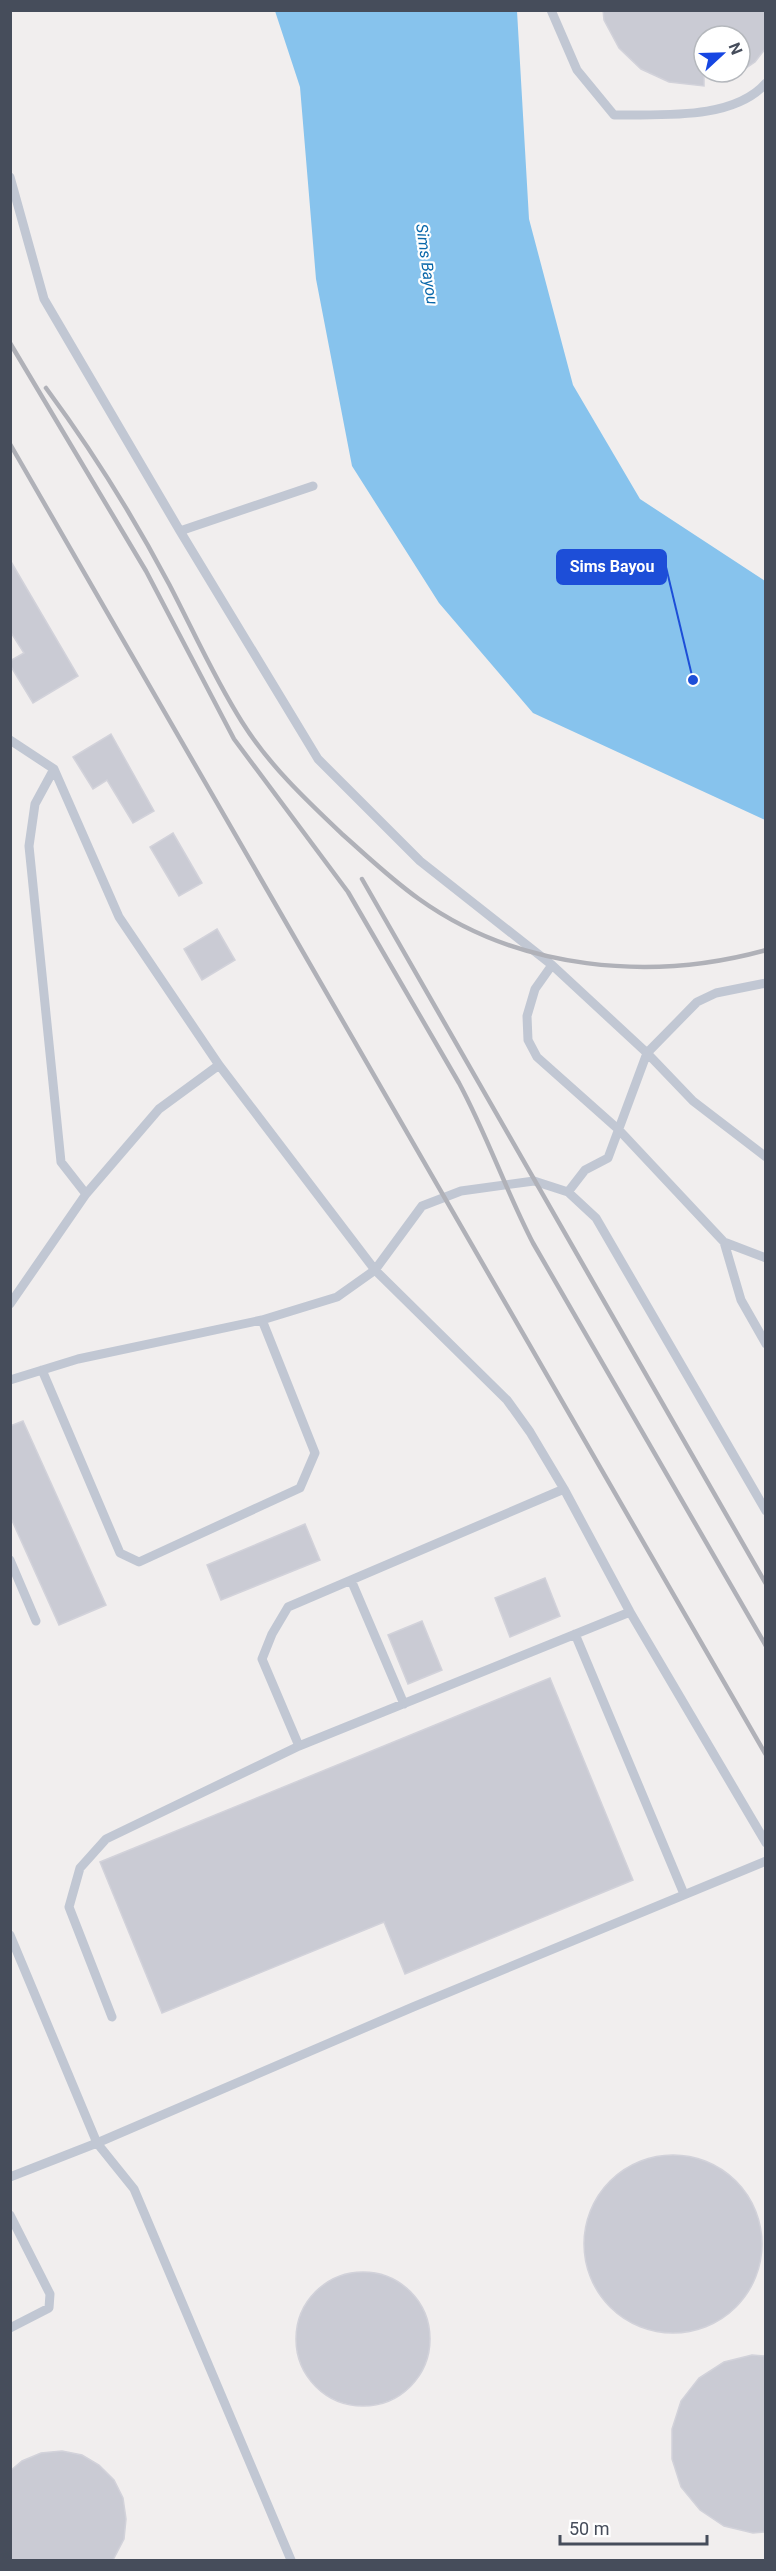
<svg xmlns="http://www.w3.org/2000/svg" width="776" height="2571" viewBox="0 0 776 2571" font-family="Roboto,sans-serif">
<rect width="100%" height="100%" fill="#f1eeee"/>
<path fill="#87c3ed" d="M275 11H517L529 219 573 385 640 499 765 581V820L533 713 439 603 352 466 316 279 300 87Z"/>
<path fill="#cacbd4" stroke="#d2d2da" stroke-width="1.5" d="M603 10H765V49L755 62 740 72V36H704V86L669 82 641 69 619 48 604 20Z
M10 560 78 676 33 703 10 665V661L24 653 10 631Z
M111 734 154 811 133 823 107 780 93 789 73 757Z
M173 833 202 883 179 896 150 847Z
M217 929 235 960 202 980 184 949Z
M23 1421 106 1605 59 1625 10 1516V1426Z
M305 1524 320 1560 221 1600 207 1565Z
M545 1578 560 1616 510 1637 495 1598Z
M422 1621 442 1670 408 1684 388 1635Z
M550 1678 633 1880 405 1974 384 1922 162 2013 100 1862Z
M584 2244a89 89 0 1 1 178 0a89 89 0 1 1-178 0Z
M296 2339a67 67 0 1 1 134 0a67 67 0 1 1-134 0Z
M752 2355 765 2356V2532L753 2533 724 2526 700 2510 681 2487 672 2459V2429L681 2401 699 2378 724 2362Z
M62 2451 82 2455 99 2465 114 2480 123 2498 126 2519 124 2539 113 2560H10V2471L22 2461 41 2453Z"/>
<g fill="none" stroke-linecap="round" stroke-linejoin="round">
<path stroke="#c1c7d3" stroke-width="9" d="M551 10 577 70 614 115C659 114 733 121 766 83
M10 177 44 299 180 531 318 759 420 861 552 965 647 1053 693 1101 766 1157
M180 531 313 486
M10 740 54 769 119 917 219 1065 375 1270 507 1400 530 1432 564 1489 630 1612 766 1843
M54 769 35 804 29 846 61 1162 86 1194
M552 965 535 989 527 1016 528 1040 537 1057 619 1130 724 1242 766 1258
M568 1192 585 1170 608 1158 647 1053 697 1002 716 993 766 983
M724 1242 741 1300 766 1344
M10 1304 86 1194 159 1109 219 1065
M42 1370 120 1553 139 1562 300 1488 315 1453 262 1320
M10 1380 78 1359 262 1320 337 1297 375 1270 422 1206 461 1191 534 1181 568 1192 596 1218 766 1511
M10 1560 36 1621
M351 1580 404 1704
M575 1634 684 1894
M299 1746 262 1659 272 1634 288 1607 564 1489
M10 1935 97 2143 134 2189 291 2560
M112 2017 69 1907 80 1868 106 1839 299 1746 630 1612
M10 2177 97 2143 413 2007 766 1861
M10 2215 50 2294 49 2308 10 2328"/>
<path stroke="#b0b1b8" stroke-width="4.5" d="M10 343 146 571 234 739 348 892 459 1083C487 1135 506 1191 533 1243L766 1646
M46 388C91 449 133 516 169 584 193 630 214 678 242 722 269 765 305 799 342 834 367 856 392 880 419 899 518 970 651 982 766 950
M10 444 766 1755
M362 879 766 1584"/>
</g>
<g text-anchor="middle" dominant-baseline="central" stroke-width="4.5" stroke-linejoin="round" paint-order="stroke">
<g font-size="16" font-style="italic" fill="#0a68aa" stroke="#fff">
<text transform="translate(427 264) rotate(82)">Sims Bayou</text>
</g>
</g>
<path fill="none" stroke="#1d4ed8" stroke-width="2" d="M693 680L666 567"/>
<circle fill="#1d4ed8" stroke="#fff" stroke-width="2" cx="693" cy="680" r="6"/>
<rect fill="#1d4ed8" stroke="#1d4ed8" stroke-width="2" x="557" y="550" width="109" height="34" rx="6"/>
<g font-size="16" text-anchor="middle" font-weight="bold" fill="#fff">
<text x="612" y="572">Sims Bayou</text>
</g>
<rect width="776" height="2571" fill="none" stroke="#464d5b" stroke-width="24"/>
<g transform="translate(722 54) rotate(68)"><circle r="28" fill="#ffffff" stroke="#b5b8bd" stroke-width="1.5"/>
<path d="M0-4.5L10 22L0 15L-10 22Z" fill="#1646e2"/>
<text y="-9" font-size="16" font-weight="bold" text-anchor="middle" fill="#464d5b">N</text>
</g>
<path d="M560 2535v9h147v-9" fill="none" stroke="#464d5b" stroke-width="3"/>
<text x="569" y="2535" font-size="18" fill="#464d5b" stroke="#ffffff" stroke-width="4.5" paint-order="stroke">50 m</text>
</svg>
